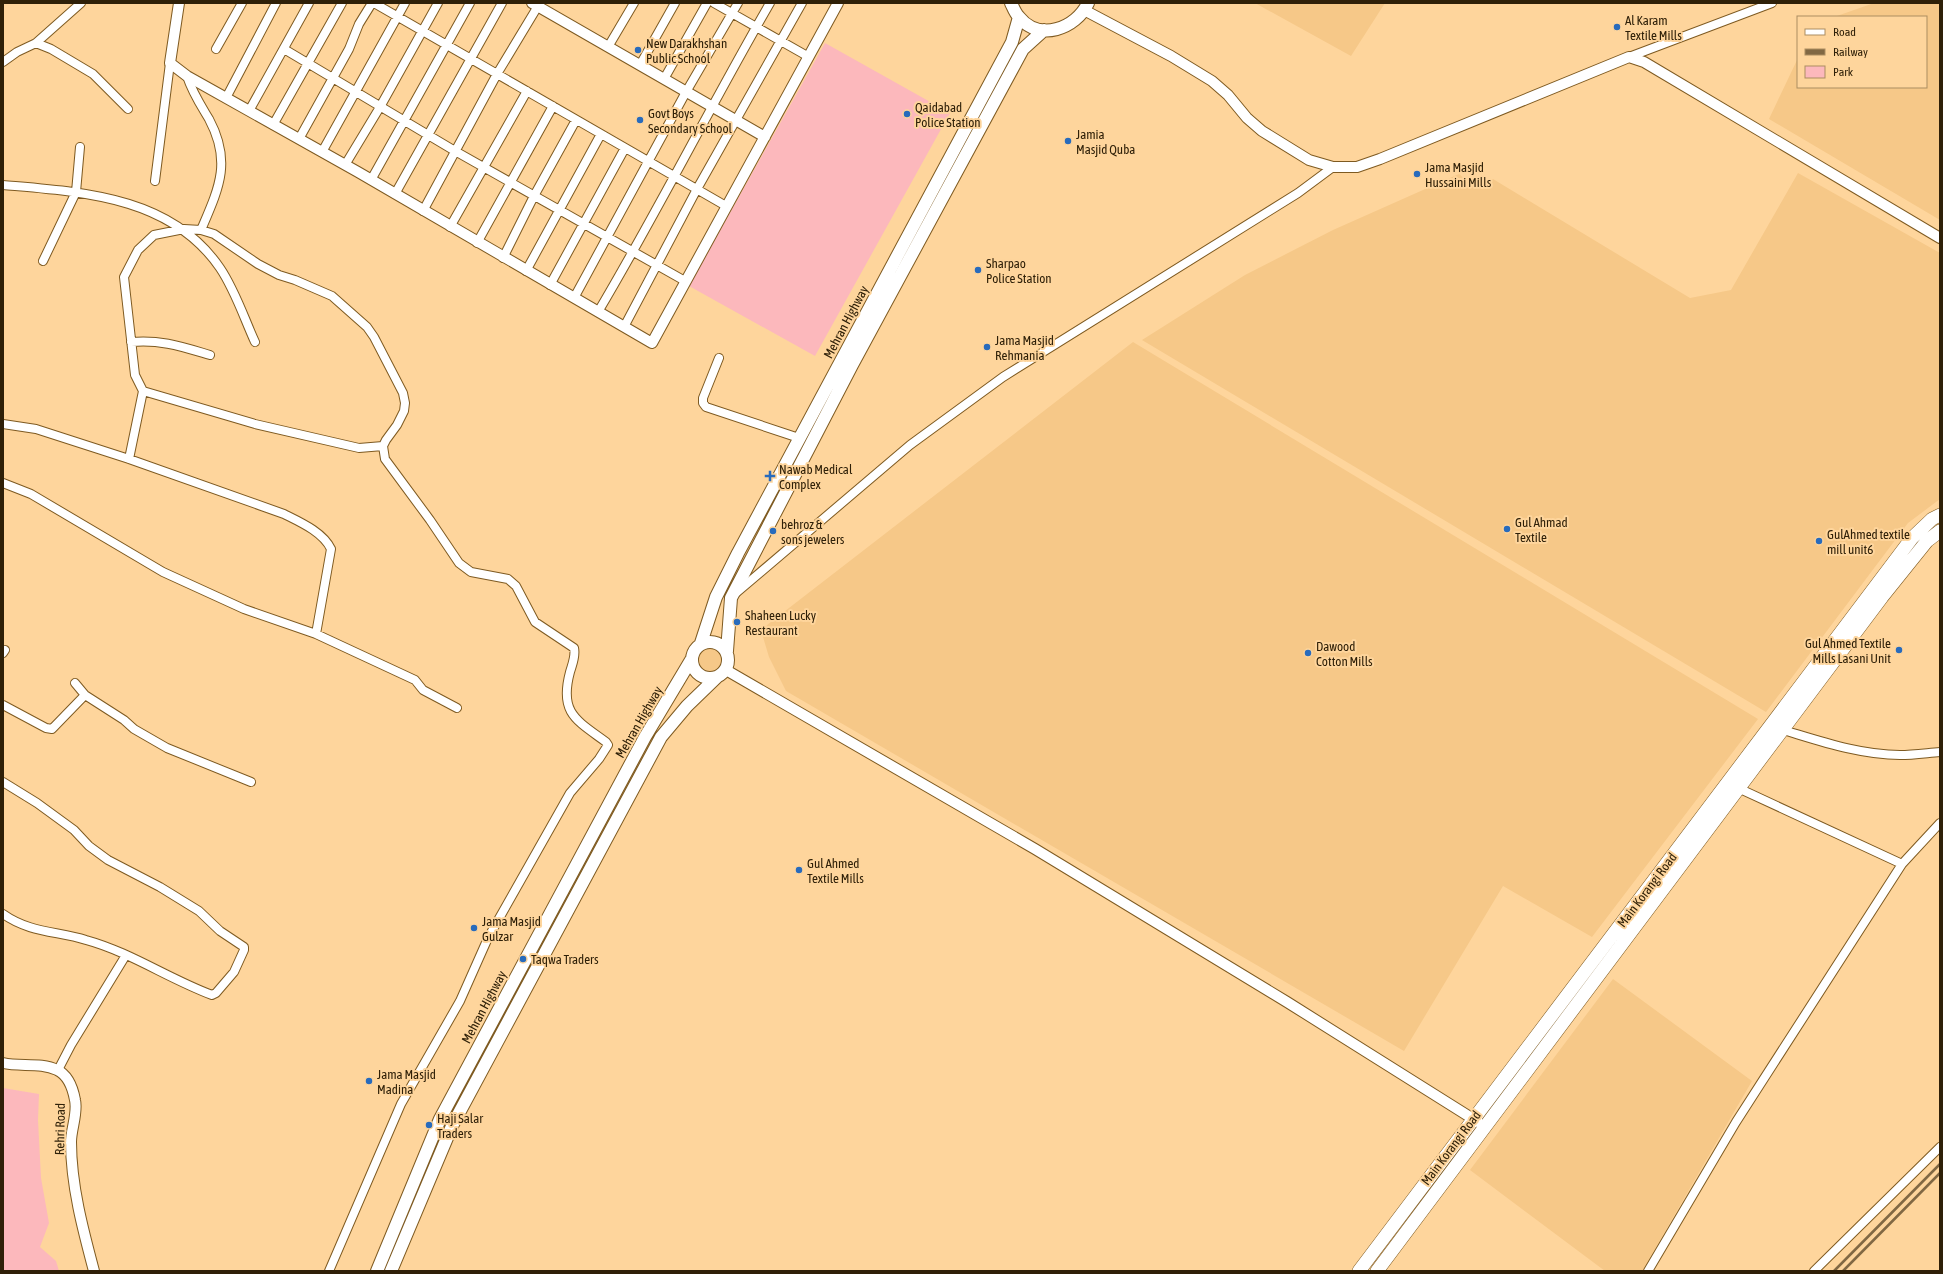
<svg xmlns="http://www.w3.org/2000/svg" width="1943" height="1274" viewBox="0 0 1943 1274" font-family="'Asap Condensed',sans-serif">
<rect width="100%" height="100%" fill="#fed59c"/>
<path fill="#f6c888" d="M1255 3H1385L1351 56Z
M1874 3H1940V220L1769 119 1798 58V87H1926V17H1834Z
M1798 173 1940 253V499L1908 523 1766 712 1142 340 1245 275 1333 230 1459 174 1474 187 1493 179 1690 298 1731 290Z
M1133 342 1758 719 1592 937 1503 886 1404 1051 786 691 769 657 763 637 767 625Z
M696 659a13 13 0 1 1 26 0a13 13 0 1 1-26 0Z
M1613 979 1752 1081 1642 1271H1605L1470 1170Z"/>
<path fill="#fcb8bc" d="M825 43 950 113 815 356 689 286Z
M3 1088 39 1094 38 1120 41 1178 49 1223 40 1247 56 1261 59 1271H3Z"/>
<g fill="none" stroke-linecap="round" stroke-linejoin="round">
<defs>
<path id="minor" d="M374 3 726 206
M714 3 809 57
M36 43 51 49 93 74 128 109
M608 47 634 3
M216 49 242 3
M284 49 455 151 685 281
M1629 57 1772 3
M3 62 17 52 36 43 81 3
M640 65 675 3
M187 76C192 92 200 104 209 119 232 162 219 188 201 230
M664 79 707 3
M226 98 276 3
M249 111 309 3
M273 125 342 3
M299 139 349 49 359 24 372 3
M322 152 405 3
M345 165 380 107 438 3
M371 180 470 3
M155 181 170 63
M3 185C82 192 171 196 220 268 235 290 244 318 255 342
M395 194 502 3
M423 211 497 74 538 6
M450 227 527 91
M477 243 553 106
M503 258 534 196 576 120
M43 261 76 192 80 147
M526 271 601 134
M550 285 625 148
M574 298 686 92 738 3
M598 312C658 211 711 105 770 3
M624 327 697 189 802 3
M131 342C160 339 183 347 210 355
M719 358 703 398V403L706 407 799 438
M143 391 255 424 359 448 383 446
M3 424 36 429 129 459 284 514C300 522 323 532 331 549L316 634
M129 459 143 391 135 375 124 277 138 250 154 235 184 229 201 230 214 234 258 264 279 275 295 280 332 296 367 327 374 337 403 393 405 403 404 411 397 425 386 440 383 446 385 459 430 520 459 563 471 572 508 579 516 586 535 622 574 648C576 656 572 665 570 672 559 713 576 720 606 742L608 745 599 759 570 793 488 938 460 1001 401 1104 329 1271
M3 483 31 494 163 572 244 609 316 634 415 680 423 690 457 708
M736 593 910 445 1003 377 1298 193 1333 167
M3 653 5 650
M75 683 85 695 124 720 134 729 167 748 251 782
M3 705 46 728 52 729 85 695
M1783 730C1820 741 1860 755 1900 755 1913 755 1927 753 1940 752
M3 782 37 803 74 830 89 846 108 860 160 887 199 911 220 931 244 947V950L234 972 216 993 212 995C169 979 130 952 86 940 57 931 30 933 3 914
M1738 788 1902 864
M58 1070 71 1045 126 955
M1648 1271 1736 1122 1902 864 1940 823
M1814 1271 1940 1147"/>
<path id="tertiary" d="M179 3 170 63 187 76 358 172 652 343 838 3
M532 3 765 137
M1084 10 1171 56 1212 81 1228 95 1247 118 1262 131 1309 160 1333 167H1357L1380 159 1629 57 1644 62 1940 238
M726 670 1035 849 1287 1002 1478 1122
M3 1063C20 1067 41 1062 57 1070 68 1075 73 1089 75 1100 78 1113 71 1129 71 1142 71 1185 83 1230 94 1271"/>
<path id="secondary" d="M1011 3C1013 7 1015 13 1019 17 1039 42 1076 29 1088 3
M692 660a18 18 0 1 1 36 0a18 18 0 1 1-36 0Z
M701 643 716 597 738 553 1012 42 1019 17
M727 651 731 598 852 365 1023 49 1044 30
M377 1271 440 1119 645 737 691 660
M391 1271 452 1126 661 737 687 706 717 677"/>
<path id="primary" d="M1359 1271 1912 538 1932 519 1940 515
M1377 1271 1882 597 1927 541 1940 531"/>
</defs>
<use href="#minor" stroke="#7e5a21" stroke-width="10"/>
<use href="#tertiary" stroke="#7e5a21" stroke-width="12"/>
<use href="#secondary" stroke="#7e5a21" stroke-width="14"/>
<use href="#primary" stroke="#7e5a21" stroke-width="14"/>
<use href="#minor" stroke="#fff" stroke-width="8"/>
<use href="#tertiary" stroke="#fff" stroke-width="10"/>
<use href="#secondary" stroke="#fff" stroke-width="12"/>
<use href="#primary" stroke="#fff" stroke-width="13"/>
<path stroke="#816843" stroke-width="2.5" d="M1834 1271 1940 1164
M1843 1271 1940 1173"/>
</g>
<g fill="#286bbc" stroke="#fed59c" stroke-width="1.5">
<circle cx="1617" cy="27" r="4"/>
<circle cx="638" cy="50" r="4"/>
<circle cx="907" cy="114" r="4"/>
<circle cx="640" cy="120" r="4"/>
<circle cx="1068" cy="141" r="4"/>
<circle cx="1417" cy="174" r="4"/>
<circle cx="978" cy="270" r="4"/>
<circle cx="987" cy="347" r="4"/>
<path d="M768 470h4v4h4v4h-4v4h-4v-4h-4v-4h4z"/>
<circle cx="1507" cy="529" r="4"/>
<circle cx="773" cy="531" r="4"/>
<circle cx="1819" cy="541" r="4"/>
<circle cx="737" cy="622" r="4"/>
<circle cx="1899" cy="650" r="4"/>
<circle cx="1308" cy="653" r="4"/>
<circle cx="799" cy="870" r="4"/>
<circle cx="474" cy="928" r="4"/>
<circle cx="523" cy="959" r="4"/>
<circle cx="369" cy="1081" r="4"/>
<circle cx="429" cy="1125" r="4"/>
</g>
<g text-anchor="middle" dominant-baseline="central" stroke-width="4" stroke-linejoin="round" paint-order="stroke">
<g font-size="13" fill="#2f2008" stroke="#fed59c" text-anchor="start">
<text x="1625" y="20">Al Karam<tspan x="1625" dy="15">Textile Mills</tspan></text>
<text x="646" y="43">New Darakhshan<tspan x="646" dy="15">Public School</tspan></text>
<text x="915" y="107">Qaidabad<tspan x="915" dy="15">Police Station</tspan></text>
<text x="648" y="113">Govt Boys<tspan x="648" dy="15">Secondary School</tspan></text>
<text x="1076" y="134">Jamia<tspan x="1076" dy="15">Masjid Quba</tspan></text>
<text x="1425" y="167">Jama Masjid<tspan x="1425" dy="15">Hussaini Mills</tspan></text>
<text x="986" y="263">Sharpao<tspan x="986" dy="15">Police Station</tspan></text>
<text x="995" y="340">Jama Masjid<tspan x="995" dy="15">Rehmania</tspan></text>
<text x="779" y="469">Nawab Medical<tspan x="779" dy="15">Complex</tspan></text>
<text x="1515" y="522">Gul Ahmad<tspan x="1515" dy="15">Textile</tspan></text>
<text x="781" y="524">behroz &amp;<tspan x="781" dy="15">sons jewelers</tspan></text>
<text x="1827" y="534">GulAhmed textile<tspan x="1827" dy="15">mill unit6</tspan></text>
<text x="745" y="615">Shaheen Lucky<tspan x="745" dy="15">Restaurant</tspan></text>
<text x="1891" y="643" text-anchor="end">Gul Ahmed Textile<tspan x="1891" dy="15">Mills Lasani Unit</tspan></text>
<text x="1316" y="646">Dawood<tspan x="1316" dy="15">Cotton Mills</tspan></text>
<text x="807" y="863">Gul Ahmed<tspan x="807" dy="15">Textile Mills</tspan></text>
<text x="482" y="921">Jama Masjid<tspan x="482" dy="15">Gulzar</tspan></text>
<text x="531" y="959">Taqwa Traders</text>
<text x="377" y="1074">Jama Masjid<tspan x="377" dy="15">Madina</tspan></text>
<text x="437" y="1118">Haji Salar<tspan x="437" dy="15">Traders</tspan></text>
</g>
<g font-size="13" fill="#2f2008" stroke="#fed59c">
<text transform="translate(846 322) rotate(-62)">Mehran Highway</text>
<text transform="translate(639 722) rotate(-60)">Mehran Highway</text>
<text transform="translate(1647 890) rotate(-53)">Main Korangi Road</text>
<text transform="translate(484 1007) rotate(-62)">Mehran Highway</text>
<text transform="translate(60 1129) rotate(-89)">Rehri Road</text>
<text transform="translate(1451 1148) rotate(-53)">Main Korangi Road</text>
</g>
</g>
<rect width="1943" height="1274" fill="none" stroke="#2f2008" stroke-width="8"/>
<rect x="1797" y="16" width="130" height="72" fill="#fed59c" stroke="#ab8d61"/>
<rect x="1805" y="29" width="20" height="6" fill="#ffffff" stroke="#ab8d61"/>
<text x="1833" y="36" font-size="12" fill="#2f2008">Road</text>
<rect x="1805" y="49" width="20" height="6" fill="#816843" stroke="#ab8d61"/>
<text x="1833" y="56" font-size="12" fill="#2f2008">Railway</text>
<rect x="1805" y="66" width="20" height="12" fill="#fcb8bc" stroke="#ab8d61"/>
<text x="1833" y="76" font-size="12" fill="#2f2008">Park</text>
</svg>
